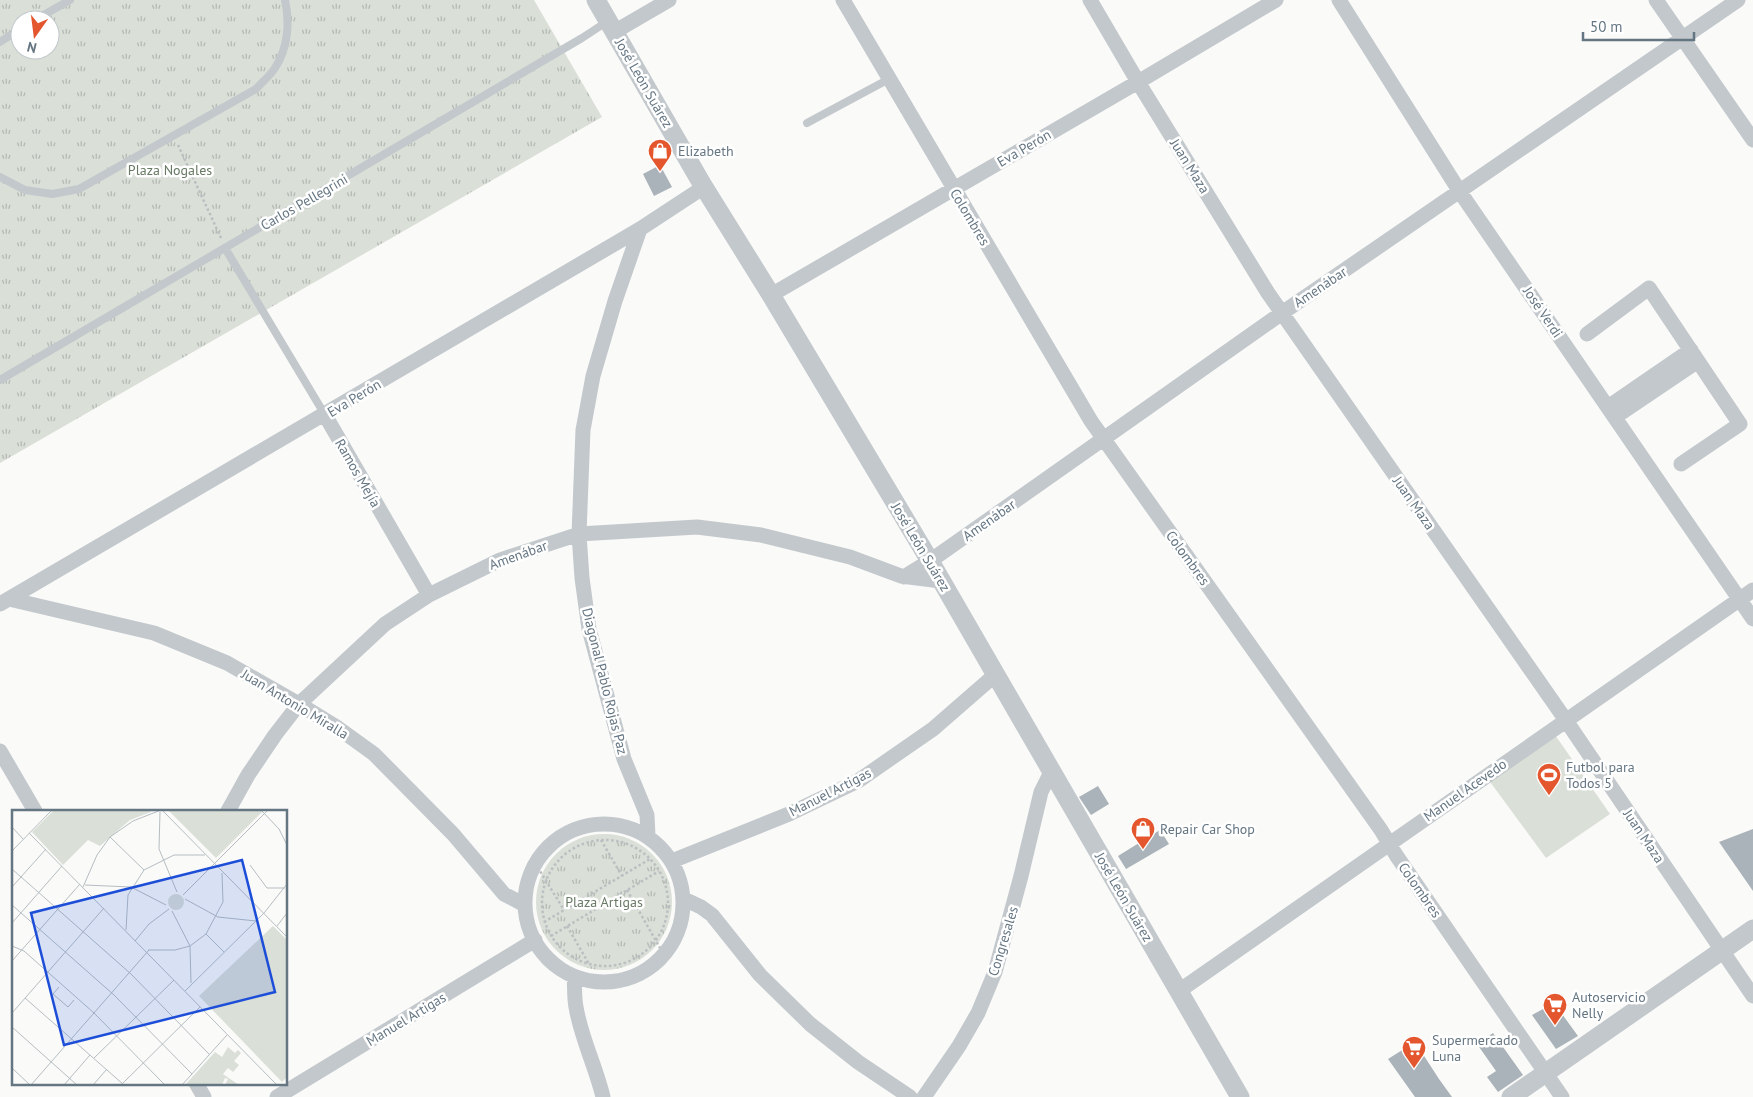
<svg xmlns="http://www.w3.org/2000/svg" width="1753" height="1097" viewBox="0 0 1753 1097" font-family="'PT Sans',sans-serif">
<defs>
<pattern id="grass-tufts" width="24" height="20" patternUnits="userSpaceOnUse" patternTransform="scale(1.25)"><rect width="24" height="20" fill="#dadfd7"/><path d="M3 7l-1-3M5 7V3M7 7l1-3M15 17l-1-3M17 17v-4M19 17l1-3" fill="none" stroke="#b4b9b4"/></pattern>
</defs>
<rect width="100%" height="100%" fill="#fafaf8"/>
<path fill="url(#grass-tufts)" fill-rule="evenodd" d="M0 0H534L602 117 0 463ZM20 20H50V50H20Z
M536 902a68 68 0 1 1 136 0a68 68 0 1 1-136 0Z"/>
<path fill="#dadfd7" d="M1553 732 1610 814 1546 858 1488 779Z"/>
<path fill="#aab3b9" d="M660 165 672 187 654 196 643 174Z
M1098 786 1109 804 1091 815 1079 797Z
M1753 829V891L1719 842Z
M1160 830 1169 844 1126 869 1118 856Z
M1554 1003 1578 1036 1556 1049 1532 1015Z
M1493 1033 1523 1075 1498 1092 1487 1077 1496 1071 1477 1044Z
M1415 1042 1439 1079 1452 1097H1415L1388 1059Z"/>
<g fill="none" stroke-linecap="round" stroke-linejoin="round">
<path stroke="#bbbfc2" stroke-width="2.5" stroke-dasharray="2.5 2.5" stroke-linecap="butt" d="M178 145 221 238
M542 903a63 63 0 1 1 126 0a63 63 0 1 1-126 0Z
M601 840 622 876
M535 863 564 910
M627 890 664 955
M544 922 650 859
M567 926 589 964
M551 936 659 871"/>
<path stroke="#c3c8cc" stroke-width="8" d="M35 20 70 0
M0 42 20 29
M807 123 889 79
M0 177 25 190 52 194 79 189 256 89C262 82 270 76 275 68 288 48 290 23 285 0
M225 248 325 415
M0 380 582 38 608 21"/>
<path stroke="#c3c8cc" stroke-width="15" d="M843 0 1091 421 1381 830 1396 855 1562 1097
M1090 0 1138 82 1268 293 1565 719 1753 996
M1339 0 1460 192 1753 619
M1656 0 1753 140
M614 32 669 0
M640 229 615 301 593 376 583 430 579 534 582 578 589 629 624 759 647 815 648 836
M771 295 1138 82 1276 0
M1587 334 1649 288 1740 424 1681 464
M1608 407 1691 350
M325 415 429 595
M1615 417 1698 361
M904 577 930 561 1282 313 1738 0
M9 599 154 633 227 663 299 704 338 728 374 754 453 834 504 894 525 905
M0 604 640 229 704 187
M0 751 35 811
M228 811 248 775 275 735 299 704 385 624 429 595 500 560 579 534 697 527 761 535 850 557 901 576 941 581
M525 903a79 79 0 1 1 158 0a79 79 0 1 1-158 0Z
M672 861 789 814 858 781 933 729 995 675
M684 899 701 907 712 915 760 975 810 1024 858 1062 910 1097
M574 976C575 986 574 997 576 1007 581 1038 596 1067 603 1097
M1179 991 1753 590
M196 1083 204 1097
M277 1097 535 940
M924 1097 959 1046 978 1013 995 972 1021 876 1041 792 1051 772"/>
<path stroke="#c3c8cc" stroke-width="19" d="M596 0 702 184 771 295 930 561 1240 1097
M1511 1097 1753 929"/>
</g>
<defs>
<symbol id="shop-pin" viewBox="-11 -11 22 30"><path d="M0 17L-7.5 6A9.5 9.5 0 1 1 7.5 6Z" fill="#e4572e" stroke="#fff"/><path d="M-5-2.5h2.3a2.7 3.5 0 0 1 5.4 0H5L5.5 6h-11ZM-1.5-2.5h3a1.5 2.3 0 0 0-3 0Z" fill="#fff"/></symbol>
<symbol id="stadium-pin" viewBox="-11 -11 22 30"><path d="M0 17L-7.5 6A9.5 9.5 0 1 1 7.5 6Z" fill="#e4572e" stroke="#fff"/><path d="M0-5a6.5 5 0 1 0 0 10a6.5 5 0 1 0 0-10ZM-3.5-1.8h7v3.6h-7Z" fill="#fff"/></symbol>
<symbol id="supermarket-pin" viewBox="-11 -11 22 30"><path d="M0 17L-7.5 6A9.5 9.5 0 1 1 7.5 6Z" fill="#e4572e" stroke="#fff"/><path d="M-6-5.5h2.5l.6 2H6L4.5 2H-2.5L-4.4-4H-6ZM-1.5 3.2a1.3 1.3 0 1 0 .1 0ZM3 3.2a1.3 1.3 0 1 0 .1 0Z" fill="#fff"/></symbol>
</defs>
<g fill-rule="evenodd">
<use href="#shop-pin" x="646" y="137" width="28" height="38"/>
<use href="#stadium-pin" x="1535" y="761" width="28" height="38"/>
<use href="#shop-pin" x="1129" y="815" width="28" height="38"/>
<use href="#supermarket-pin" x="1541" y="991" width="28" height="38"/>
<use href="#supermarket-pin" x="1400" y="1034" width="28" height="38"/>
</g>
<g text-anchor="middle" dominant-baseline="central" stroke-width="5" stroke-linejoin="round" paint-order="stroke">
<g font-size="14" fill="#657683" stroke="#fff">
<text transform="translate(644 83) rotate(60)">José León Suárez</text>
<text transform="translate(1024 148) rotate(-30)">Eva Perón</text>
<text transform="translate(1190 166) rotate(58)">Juan Maza</text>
<text transform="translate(304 202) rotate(-30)">Carlos Pellegrini</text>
<text transform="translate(970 217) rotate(59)">Colombres</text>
<text transform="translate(1320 287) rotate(-34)">Amenábar</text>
<text transform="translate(1543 312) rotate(56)">José Verdi</text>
<text transform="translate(354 398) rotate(-31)">Eva Perón</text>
<text transform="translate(358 473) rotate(60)">Ramos Mejía</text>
<text transform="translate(1414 503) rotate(55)">Juan Maza</text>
<text transform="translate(989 520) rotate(-35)">Amenábar</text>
<text transform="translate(921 547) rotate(59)">José León Suárez</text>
<text transform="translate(518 555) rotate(-20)">Amenábar</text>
<text transform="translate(1188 558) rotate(54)">Colombres</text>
<text transform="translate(605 681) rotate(76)">Diagonal Pablo Rojas Paz</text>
<text transform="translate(295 704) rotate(31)">Juan Antonio Miralla</text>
<text transform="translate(1465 790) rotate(-35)">Manuel Acevedo</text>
<text transform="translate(830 792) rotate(-27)">Manuel Artigas</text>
<text transform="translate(1644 836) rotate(56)">Juan Maza</text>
<text transform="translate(1420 890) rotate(55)">Colombres</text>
<text transform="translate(1124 897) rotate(60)">José León Suárez</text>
<text transform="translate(1003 941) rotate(-73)">Congresales</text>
<text transform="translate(406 1019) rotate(-31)">Manuel Artigas</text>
</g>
<g font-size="14" fill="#657683" stroke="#fff" text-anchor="start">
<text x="678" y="151">Elizabeth</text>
<text x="1566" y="767">Futbol para<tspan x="1566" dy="16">Todos 5</tspan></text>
<text x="1160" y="829">Repair Car Shop</text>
<text x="1572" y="997">Autoservicio<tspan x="1572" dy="16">Nelly</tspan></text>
<text x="1432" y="1040">Supermercado<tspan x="1432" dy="16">Luna</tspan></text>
</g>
<g font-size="14" fill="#687a64" stroke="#fff">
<text x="170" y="170">Plaza Nogales</text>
<text x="604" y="902">Plaza Artigas</text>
</g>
</g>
<g transform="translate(12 810)">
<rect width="275" height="275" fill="#fafaf8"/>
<path d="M156 92a8 8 0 1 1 16 0a8 8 0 1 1-16 0ZM261 116 275 130V267L270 272 187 186ZM216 237 223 243 226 240 229 243 222 251 227 255 221 262 216 258 211 264 227 275H213L216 269 213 268 210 275H173L203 242 210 247Z" fill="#dadfd7"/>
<path d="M42 0H138L139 2 118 10 88 36 76 30 51 55 20 22ZM156 0H252L204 48Z" fill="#dadfd7"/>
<path fill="none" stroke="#b5bdc2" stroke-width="1" d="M150 0 275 127M249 0 267 19 275 35M148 2 147 39 165 82M0 17 11 29M17 23 265 275M98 27 132 60M0 41 40 0M238 55 255 78H273M0 59 119 164 197 244M73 75 119 77 154 95M0 77 34 39M71 77 85 45 98 27 121 11 149 0M171 85 256 0M173 89 206 107 244 111M0 95 102 185 180 264M160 101 178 136 179 173M0 113 50 56M265 116 275 103M114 120 116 85 132 60 162 45H193M194 124 212 142M123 131 137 114 157 99M0 136 12 141 82 203 153 275M136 140H163L178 136 194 124 211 92 210 63M0 151 68 74M47 177 41 184 56 197 62 190M173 181 252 103 275 74M13 188 112 275M0 203 92 98M0 217 65 275M82 248 162 170M0 258 18 275M110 274 188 197M19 275 137 140M52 275 78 245M81 275 95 259M170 275 215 225"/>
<path fill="#1d4ed8" fill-opacity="0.15" stroke="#1d4ed8" stroke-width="2.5" d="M230 50 263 182 52 235 19 103Z"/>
<rect width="275" height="275" fill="none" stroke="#657683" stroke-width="2.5"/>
</g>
<g transform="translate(35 35) rotate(194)"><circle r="24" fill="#ffffff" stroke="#c1c8cd"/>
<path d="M0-4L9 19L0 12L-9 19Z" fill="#e4572e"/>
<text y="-8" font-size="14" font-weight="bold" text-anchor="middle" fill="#657683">N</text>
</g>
<path d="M1583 32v8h111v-8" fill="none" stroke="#657683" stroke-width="2.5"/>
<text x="1590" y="32" font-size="15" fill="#657683" stroke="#ffffff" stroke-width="4" paint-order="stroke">50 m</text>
</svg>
